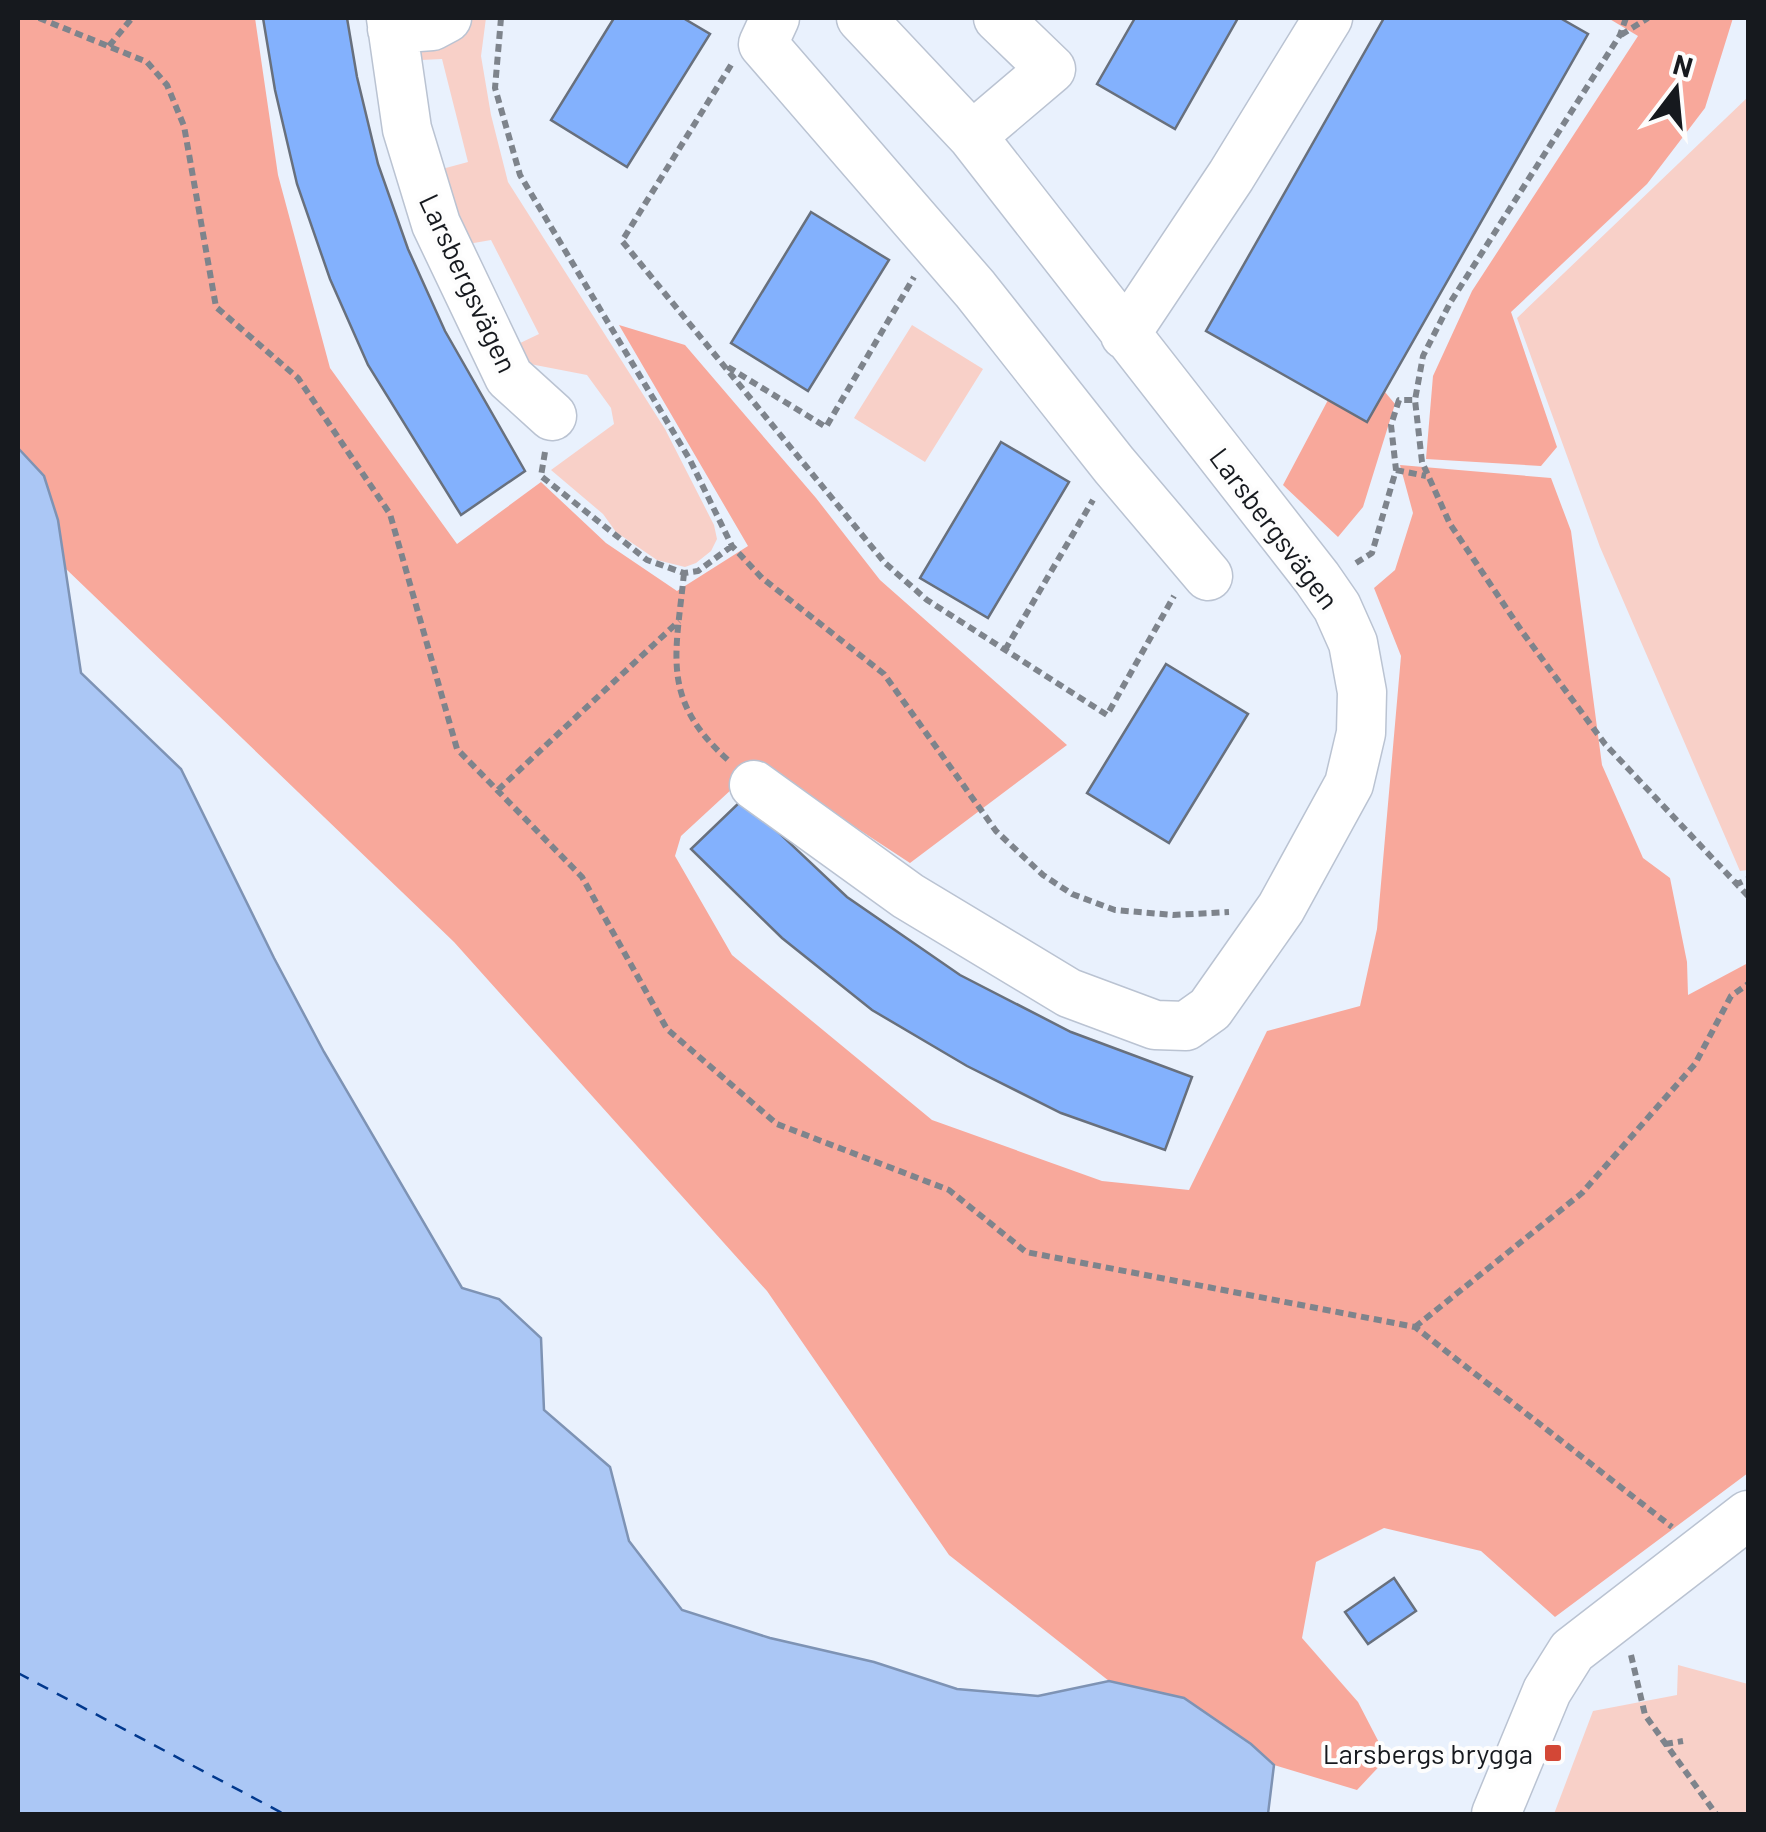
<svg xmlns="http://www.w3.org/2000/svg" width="1766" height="1832" viewBox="0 0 1766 1832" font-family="Barlow,sans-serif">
<rect width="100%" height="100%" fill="#e9f1fd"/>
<path fill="#f8d0c8" d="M463 18H486L481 56 491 115 508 182 665 429 714 525 717 539 711 551 696 563 685 567 657 560 616 532 603 514 551 470 614 424 611 408 587 375 530 364 514 346 539 334 491 240 468 244 442 169 468 162 442 59 421 60 416 49Z
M1748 97V870L1740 871 1600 547 1517 318Z
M912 325 983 369 925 462 854 418Z
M1678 1665 1748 1684V1814H1554L1593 1711 1677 1695Z"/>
<path fill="#f8a89b" d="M18 18H255L278 175 330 368 457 544 541 482 606 543 677 591 748 546 619 325 685 345 816 498 880 580 1067 745 910 863 759 764 681 836 675 856 732 955 932 1120 1102 1181 1189 1190 1267 1031 1360 1006 1377 929 1401 656 1374 588 1395 570 1413 513 1400 465 1551 478 1571 531 1602 765 1643 858 1670 878 1687 962 1688 995 1748 963V1473L1555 1617 1481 1551 1384 1528 1316 1562 1302 1638 1358 1702 1387 1758 1357 1790 1274 1765 1251 1744 1184 1698 1109 1681 949 1555 767 1291 454 942 64 567 58 520 44 476 18 448Z
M1608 18H1733L1705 108 1647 184 1511 312 1557 447 1541 466 1426 459 1433 376 1472 291 1638 36Z
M1385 392 1395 404 1363 507 1338 537 1283 485 1328 400 1367 422Z"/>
<path fill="#abc7f5" stroke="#7e93b4" stroke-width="2.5" d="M18 448 44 476 58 520 81 673 181 769 274 958 324 1052 462 1288 499 1299 541 1338 544 1410 610 1467 629 1541 682 1610 770 1638 874 1662 957 1689 1038 1696 1109 1681 1184 1698 1251 1744 1274 1765 1268 1814H18Z"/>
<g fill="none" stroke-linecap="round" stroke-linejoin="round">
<path stroke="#01388d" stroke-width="2.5" stroke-dasharray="12 10" stroke-linecap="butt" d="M18 1673 284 1814"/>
</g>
<path fill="#83b1fd" stroke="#68707d" stroke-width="2.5" d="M263 18H347L357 77 378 164 408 249 445 331 525 471 461 515 368 365 330 279 297 184 275 90Z
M614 18H683L710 34 627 167 551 120Z
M1135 18H1238L1175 129 1097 84Z
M1384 18H1560L1588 34 1367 422 1206 331Z
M811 212 889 260 808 391 731 343Z
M1001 442 1069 482 988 618 920 578Z
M1166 664 1248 714 1169 843 1087 793Z
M743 799 847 897 960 975 1071 1032 1192 1077 1165 1150 1061 1113 967 1066 872 1010 782 938 691 849Z
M1394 1578 1416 1611 1368 1644 1345 1612Z"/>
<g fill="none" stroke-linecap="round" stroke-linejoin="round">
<defs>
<path id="minor" d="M391 18 407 129 436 224 509 377 552 416
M775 18 763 44 975 289 1114 465 1208 576
M392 29 432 26 447 18
M972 136 1051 69 998 18
M1125 335 1231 176 1328 18
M754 785 908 896 1069 993 1155 1025 1186 1026 1210 1009 1281 908 1349 784 1361 733 1362 692 1353 643 1337 607 1317 578 972 136 861 18
M1496 1814 1547 1691 1572 1651 1748 1515"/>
</defs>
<use href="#minor" stroke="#bac3d2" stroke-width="51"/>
<path stroke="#7e848c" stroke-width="6" stroke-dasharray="8 5" stroke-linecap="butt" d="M39 18 147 62 167 85 184 126 216 307 298 378 390 514 457 749 582 877 667 1029 777 1124 949 1190 1026 1252 1415 1327 1672 1527
M501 18 495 88 520 175 690 460 732 546 762 578 884 674 996 831 1043 875 1072 894 1115 910 1173 915 1229 912
M1626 18 1620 35 1450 303 1423 356 1415 400 1422 462 1450 524 1523 633 1605 744 1748 896
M1621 35 1648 18
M109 46 132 18
M731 65 622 241 885 563 927 600 1107 715 1174 596
M728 367 826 427 914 277
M545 452 541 476 647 560 684 573 698 571 732 546
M1396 470 1426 476
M1356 563 1372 553 1396 470 1391 425 1399 400H1415
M684 573C676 655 660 699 728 760
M1005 650 1093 500
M498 790 679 621
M1735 885 1748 879
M1415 1327 1582 1193 1695 1064 1731 996 1748 984
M1631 1655 1645 1715 1716 1814
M1665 1744 1683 1741"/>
<use href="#minor" stroke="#fff" stroke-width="48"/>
</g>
<rect fill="#d34736" stroke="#fdfdfd" stroke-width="4" x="1543" y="1743" width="20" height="20" rx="5"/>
<g text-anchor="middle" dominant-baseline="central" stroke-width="8" stroke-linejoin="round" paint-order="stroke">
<g font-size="28" fill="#16191e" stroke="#fdfdfd">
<text transform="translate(469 283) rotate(65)">Larsbergsvägen</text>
<text transform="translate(1275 528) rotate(53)">Larsbergsvägen</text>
</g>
<g font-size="28" fill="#16191e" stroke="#fdfdfd" text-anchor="end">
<text x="1533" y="1753">Larsbergs brygga</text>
</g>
</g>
<rect width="1766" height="1832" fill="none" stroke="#16191e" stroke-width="40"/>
<g transform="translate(1676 90) rotate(16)" stroke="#fdfdfd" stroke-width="8" paint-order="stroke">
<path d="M0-8L18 38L0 25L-18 38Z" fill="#16191e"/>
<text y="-15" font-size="28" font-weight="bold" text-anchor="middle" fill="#16191e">N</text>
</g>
</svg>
